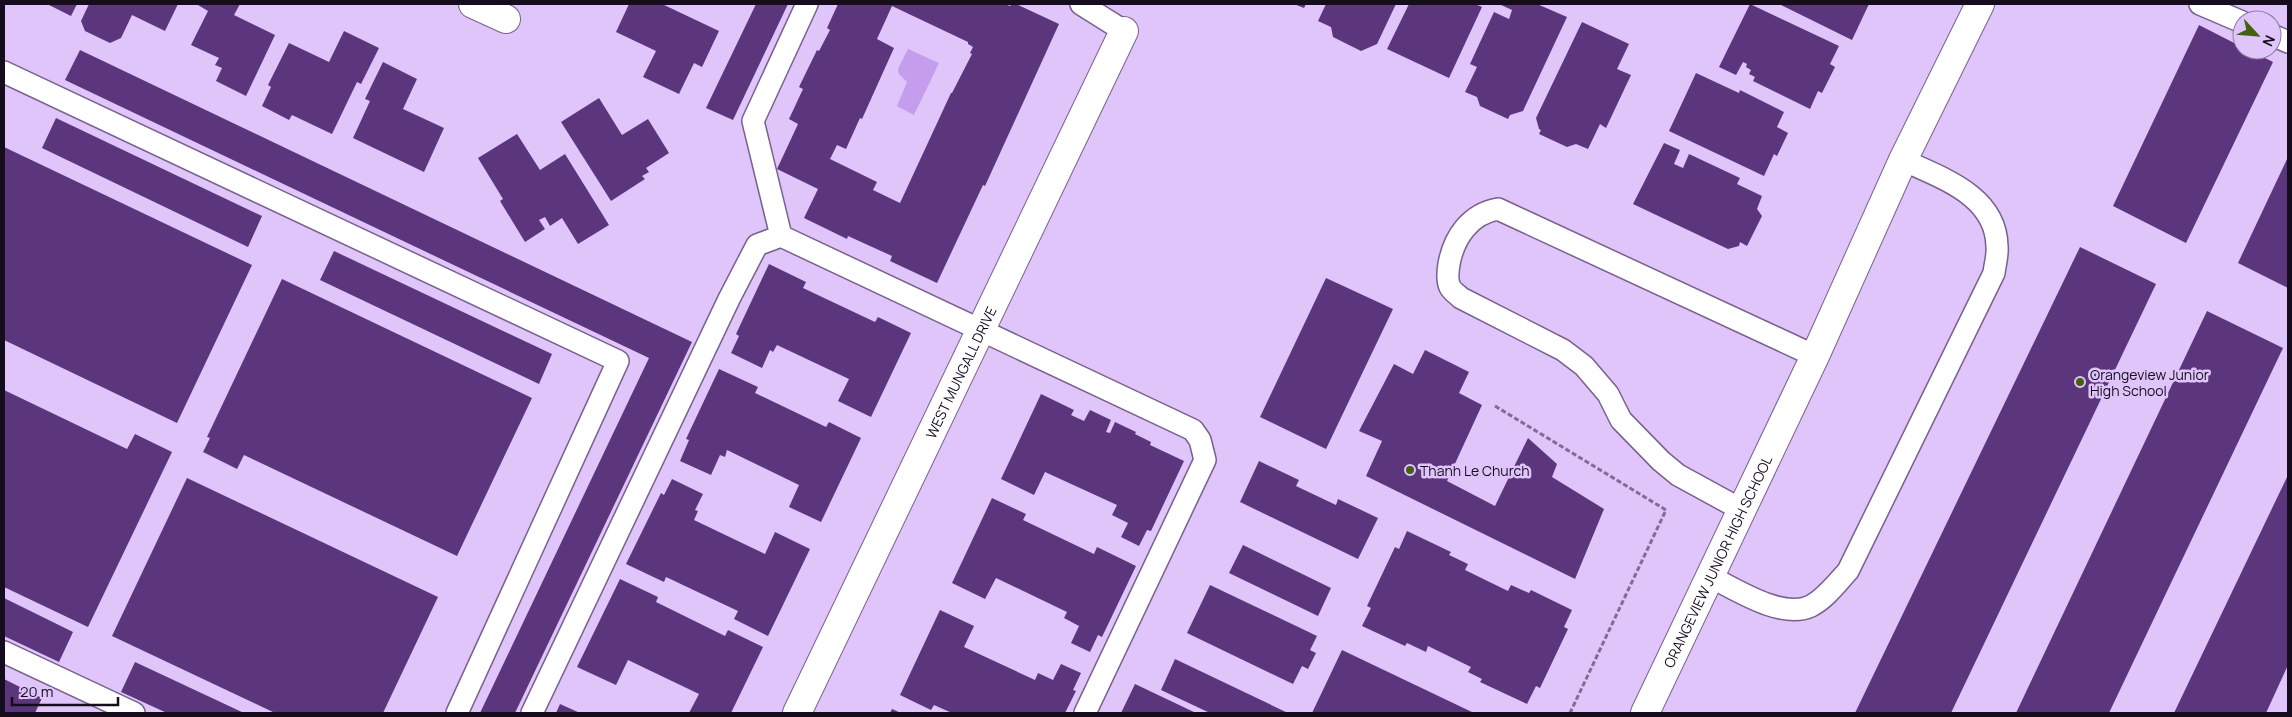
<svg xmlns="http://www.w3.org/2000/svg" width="2292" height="717" viewBox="0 0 2292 717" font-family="Manrope,sans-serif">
<rect width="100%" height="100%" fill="#dfc5fa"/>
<path fill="#c59ded" d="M908 49 939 63 914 115 897 106 907 82 899 74 898 69Z"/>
<path fill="#5c367c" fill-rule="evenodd" d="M47 4H77L71 16Z
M89 4H178L165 31 132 15 121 38 110 43 85 31 81 21Z
M198 4H240L234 15 275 35 246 96 216 81 222 68 215 65 219 58 191 45 208 11 198 5Z
M629 4H662L719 31 702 67 694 63 679 94 643 77 656 51 616 32Z
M756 4H788L733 120 706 108Z
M838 4H1005L1010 6 1012 4H1016L1059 24 985 186 983 185 937 283 890 261 892 256 848 236 847 239 804 218 818 189 777 169 798 124 789 119 803 89 799 87 817 50 819 51 830 30 827 28ZM892 6 968 42V44L973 47 970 53 972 54 952 93H951L900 203 873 190 877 182 830 159 837 145 846 149 860 118 862 119 894 48 877 39Z
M1294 4H1306L1304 8Z
M1326 4H1396L1377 44 1361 51 1333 37 1331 27 1318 21Z
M1409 4H1475L1482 7 1449 78 1387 49Z
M1499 4H1537L1567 17 1523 111 1510 115 1508 119 1480 106 1477 97 1465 92 1477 67 1470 64 1494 12 1509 19 1512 10Z
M1750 4 1839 46 1830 64 1835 67 1822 93 1818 91 1810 109 1753 81 1755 77 1749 74 1751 70 1746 67 1747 64 1743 62 1736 75 1719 67Z
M1779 4H1869L1852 40Z
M1582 22 1629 44 1617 69 1631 75 1606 128 1600 124 1588 149 1576 144 1567 147 1539 134 1541 130 1539 129 1536 118Z
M2199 25 2242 47V50H2249L2273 62 2186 243 2113 206Z
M344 31 379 48 361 84 357 82 332 134 292 115 289 120 262 106 271 87 268 85 289 43 329 62Z
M80 50 692 342 515 713H480L649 358 65 80Z
M383 62 417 79 403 109 444 128 424 172 353 138 370 101 365 99Z
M1696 73 1739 93 1740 90 1784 112 1777 127 1788 133 1777 156 1774 154 1764 176 1669 131Z
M599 98 622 135 648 119 669 153 646 168 649 172 642 176 645 179 611 201 561 122Z
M56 118 262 216 248 247 42 148Z
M517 134 540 170 565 154 609 225 578 244 562 218 550 226 545 217 539 220 545 229 525 242 500 201 503 199 478 158Z
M1664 143 1680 150 1674 164 1683 168 1689 154 1740 178 1737 184 1762 196 1757 209 1762 216 1747 246 1740 242 1739 246 1728 249 1633 204Z
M4 147 252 265 177 423 4 340Z
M2288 157V288L2238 263Z
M2080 247 2156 284 1951 713H1855Z
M334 251 552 354 539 384 320 280Z
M769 264 806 282 803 288 875 322 878 317 911 333 871 417 838 401 849 379 777 345 773 352 770 350 762 368 731 353 739 336 736 334Z
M1326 278 1393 309 1326 449 1260 417Z
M282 279 532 398 457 556 244 455 237 469 203 452 210 438 207 437Z
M2207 311 2283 348 2109 713H2016Z
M1425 350 1469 372 1459 393 1482 405 1447 481 1495 506 1528 438 1557 464 1552 477 1604 509 1575 579 1366 476 1382 441 1359 431 1394 364 1413 374Z
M719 369 758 387 755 393 826 427 829 422 861 438 821 522 789 507 799 485 727 450 725 457 720 455 711 475 680 461 689 440 686 439Z
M4 390 127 449 135 434 172 452 88 627 4 587Z
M1041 394 1074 410 1071 415 1084 421 1090 410 1111 420 1106 432 1110 433 1115 422 1136 432 1135 434 1151 442 1150 445 1184 461 1151 531 1147 530 1139 546 1121 537 1128 523 1112 515 1117 505 1045 472 1034 495 1001 479Z
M1259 461 1299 480 1296 486 1336 505 1338 499 1378 518 1358 559 1240 502Z
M2288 475V665L2266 713H2174Z
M187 478 438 597 383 713H275L112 636Z
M672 479 703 494 695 510 698 511 694 520 765 554 775 532 810 549 768 636 734 619 738 611 666 577 664 582 626 564 661 493 664 495Z
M992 498 1026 514 1023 520 1094 554 1097 547 1136 566 1102 637 1098 635 1090 652 1071 643 1079 626 1064 618 1067 612 996 578 985 599 952 583Z
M1407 531 1451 552 1449 555 1468 564 1465 570 1508 591 1511 585 1529 593 1531 590 1572 610 1564 627 1568 629 1540 688 1536 686 1527 704 1480 682 1482 679 1468 672 1471 667 1428 646 1426 652 1407 643 1405 646 1362 626 1371 608 1367 606 1395 547 1399 549Z
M1243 545 1331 588 1318 616 1229 573Z
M620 579 658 597 656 602 725 636 728 630 763 647 731 713H689L699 694 628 660 616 685 577 667Z
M1210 585 1317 636 1310 650 1316 653 1308 669 1302 666 1293 684 1187 633Z
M4 598 73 632 59 662 4 636Z
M940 610 974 626 964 647 1035 680 1038 673 1053 680 1061 664 1081 673 1073 690 1076 691 1065 713H952L934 705 931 710 900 695Z
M1342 650 1474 713H1312Z
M1175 659 1288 713H1210L1161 690Z
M135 662 244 713H167L121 692Z
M4 679 42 698 35 713H4Z
M1135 684 1196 713H1121Z
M560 704 580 713H556Z
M892 709 901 713H890Z"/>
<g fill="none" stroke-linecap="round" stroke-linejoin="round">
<defs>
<path id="service" d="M1081 4 1124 31
M2200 4 2242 22
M2272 35 2288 42
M4 72 618 361 457 713
M781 236 753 121 807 4
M1742 510 1678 475 1661 461 1621 420 1608 394 1584 366 1563 350 1461 298C1458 295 1452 291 1450 287 1447 281 1448 270 1449 264 1454 237 1470 214 1498 209L1815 356
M1709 576C1735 589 1782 620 1811 606 1826 598 1837 583 1848 571L1994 273C1995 264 1998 255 1997 246 1996 195 1941 178 1903 160
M4 652 134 713
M532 713 729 299 757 245 781 236 1193 430 1200 440 1205 460 1085 713"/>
<g id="minor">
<path d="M473 4 506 19"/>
<path id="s1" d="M797 713 1124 31"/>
</g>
<g id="secondary">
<path id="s2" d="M1645 713 1815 356 1903 160 1980 4"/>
</g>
</defs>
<use href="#service" stroke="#78608f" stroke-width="24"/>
<use href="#minor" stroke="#78608f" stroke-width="30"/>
<use href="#secondary" stroke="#78608f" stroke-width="30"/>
<path stroke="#7f6d92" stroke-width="3" stroke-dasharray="5 2.5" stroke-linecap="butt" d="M1495 406 1666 510 1570 713"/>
<use href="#service" stroke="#fff" stroke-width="21"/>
<use href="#minor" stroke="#fff" stroke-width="28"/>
<use href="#secondary" stroke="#fff" stroke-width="28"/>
</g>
<g fill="#45600f" stroke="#dfc5fa" stroke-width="2">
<circle cx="2080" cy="382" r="5"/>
<circle cx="1410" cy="470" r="5"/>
</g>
<g text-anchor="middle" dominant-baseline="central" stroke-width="5" stroke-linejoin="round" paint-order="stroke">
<g font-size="14" fill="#150c1e" stroke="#dfc5fa">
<text stroke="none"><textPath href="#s1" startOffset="378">WEST MUNGALL DRIVE</textPath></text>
<text stroke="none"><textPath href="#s2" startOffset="168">ORANGEVIEW JUNIOR HIGH SCHOOL</textPath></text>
</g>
<g font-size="14" fill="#150c1e" stroke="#dfc5fa" text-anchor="start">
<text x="2090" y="374">Orangeview Junior<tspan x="2090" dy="16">High School</tspan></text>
<text x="1420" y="470">Thanh Le Church</text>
</g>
</g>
<rect width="2292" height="717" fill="none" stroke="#150c1e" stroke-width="10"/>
<g transform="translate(2257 35) rotate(116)"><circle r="24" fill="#dfc5fa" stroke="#8e7ba2"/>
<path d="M0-4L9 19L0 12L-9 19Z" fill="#45600f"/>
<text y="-8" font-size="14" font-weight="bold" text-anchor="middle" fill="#150c1e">N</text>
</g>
<path d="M12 697v8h106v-8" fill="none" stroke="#150c1e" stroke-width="2.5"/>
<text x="20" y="697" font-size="15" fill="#150c1e" stroke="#dfc5fa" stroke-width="4" paint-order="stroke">20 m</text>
</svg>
